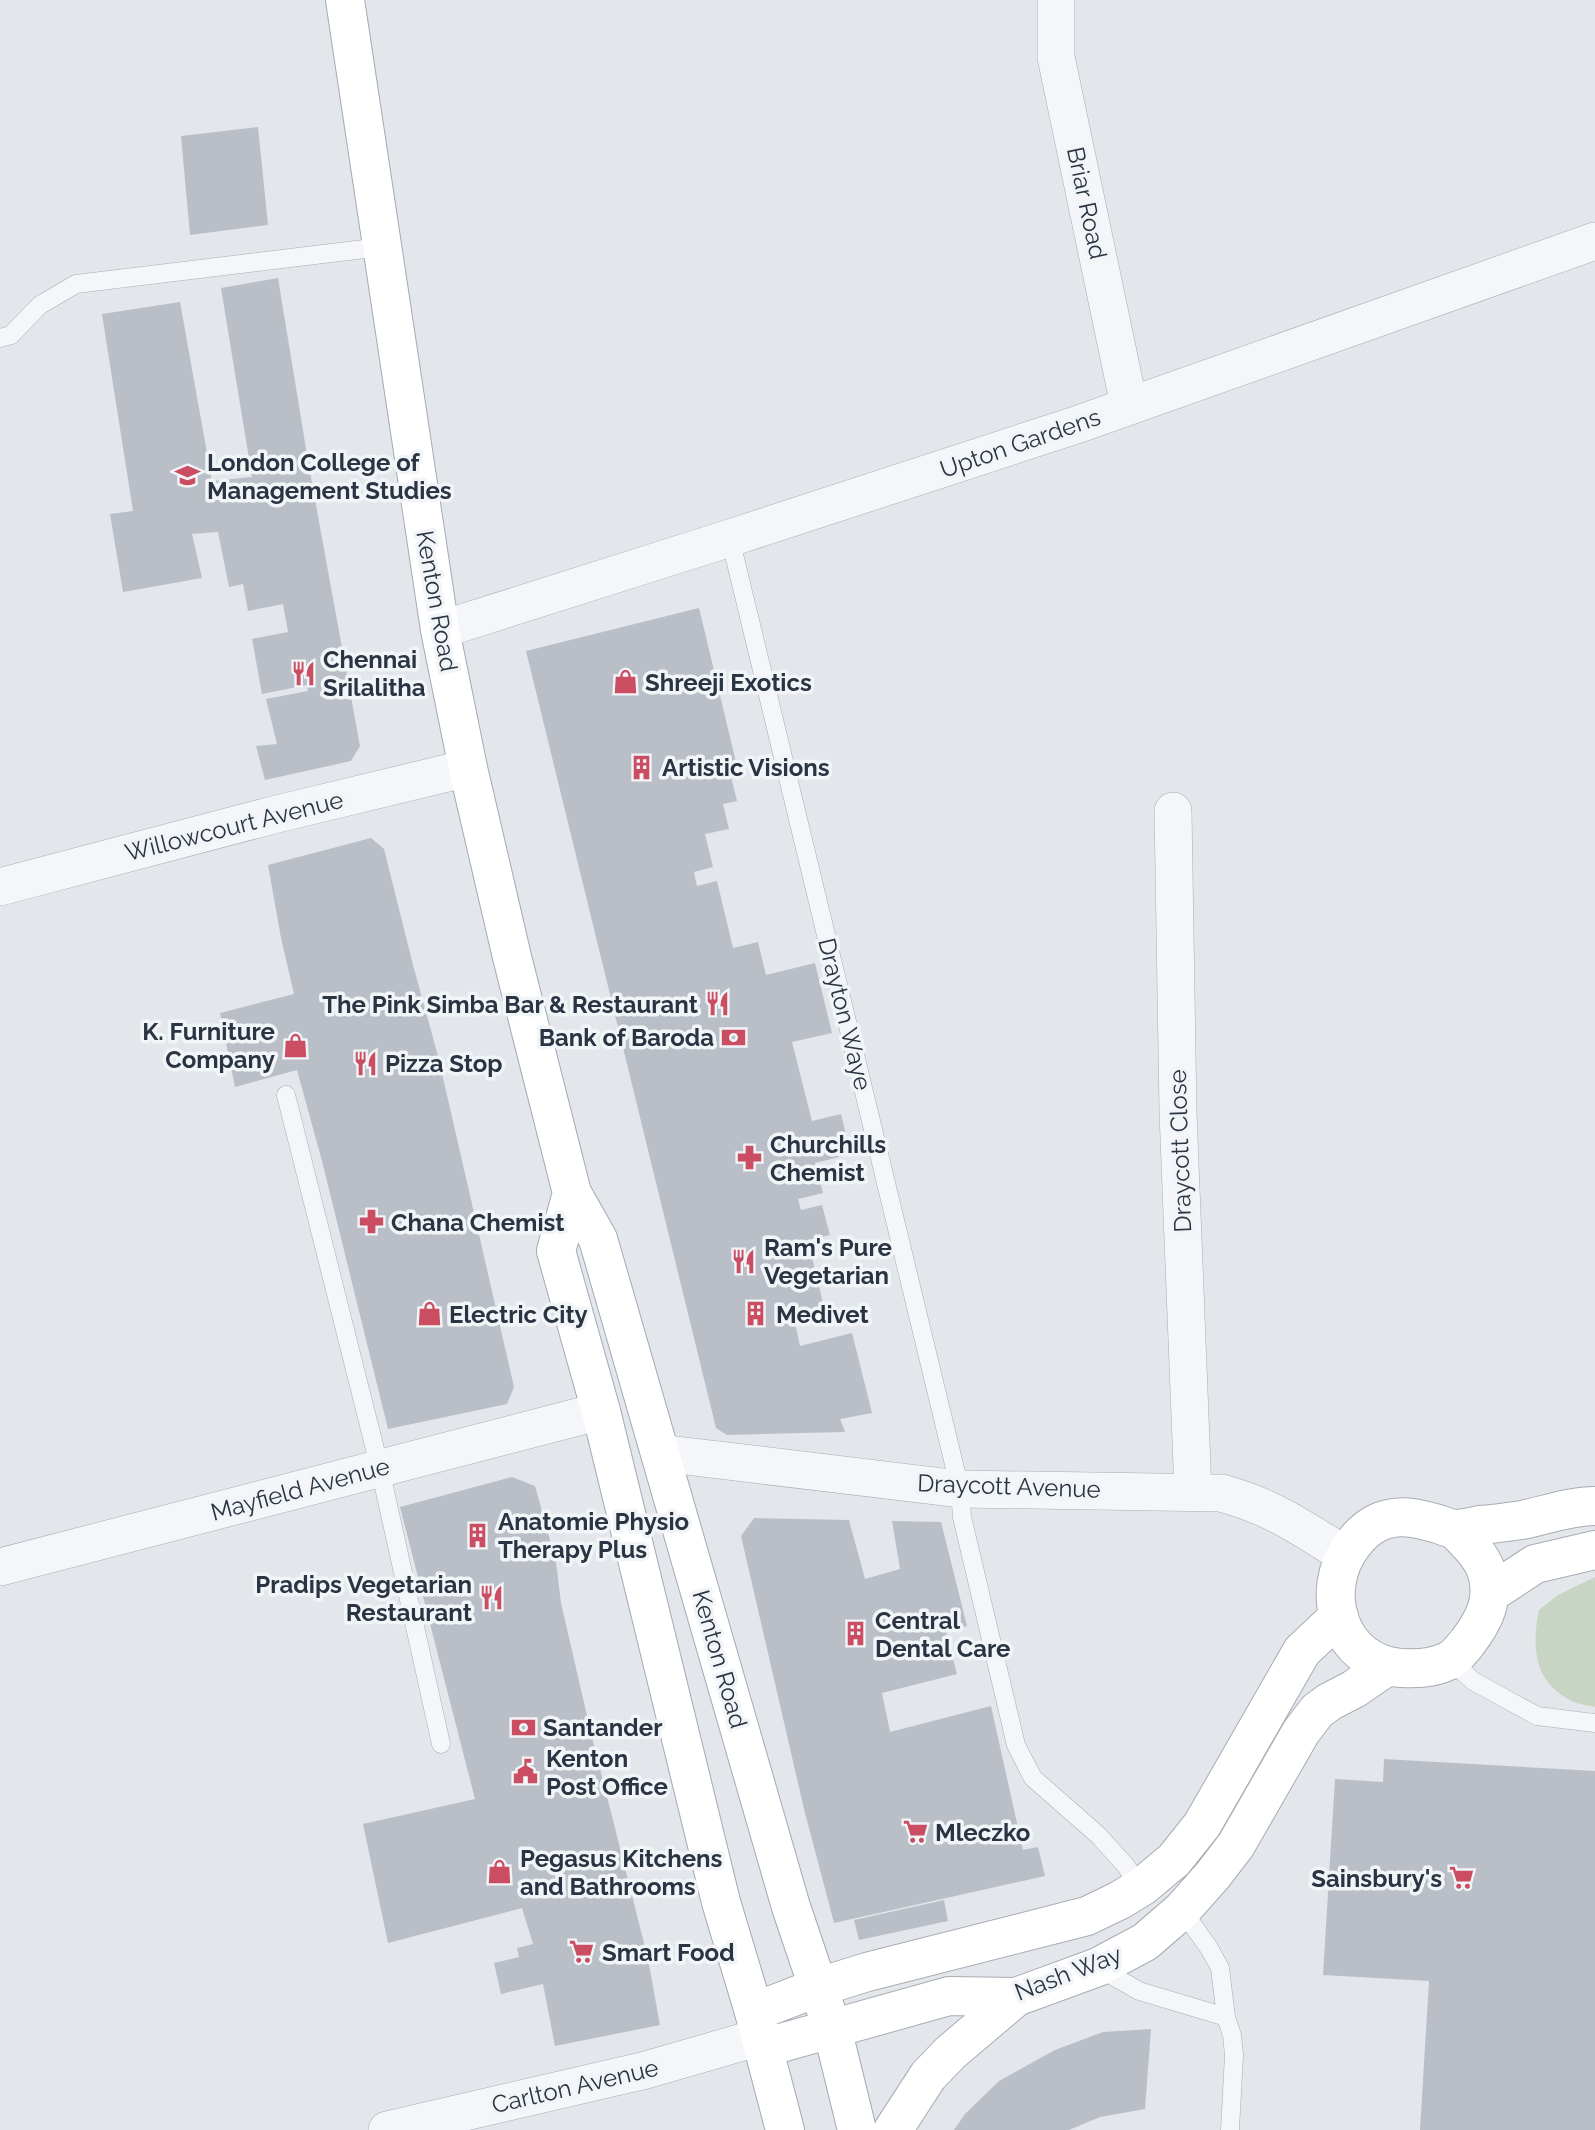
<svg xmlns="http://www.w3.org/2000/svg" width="1595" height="2130" viewBox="0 0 1595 2130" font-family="Raleway,sans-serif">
<rect width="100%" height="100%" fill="#e3e6ea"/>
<path fill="#c8d4c4" d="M1595 1577V1707C1587 1705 1575 1704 1568 1699 1533 1680 1532 1644 1539 1610L1558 1595Z"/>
<path fill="#babfc7" d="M258 127 268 225 190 235 181 136Z
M278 278 309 467 360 746 351 761 265 780 256 746 277 744 266 699 308 691 307 685 262 694 252 639 288 632 283 604 248 611 243 584 229 587 218 532 192 534 202 578 123 592 110 514 133 511 102 314 180 302 212 481 252 477 221 288Z
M699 608 736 762 728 764 737 801 723 804 729 829 705 834 713 867 694 872 697 886 717 881 733 948 758 942 766 975 815 963 832 1033 792 1042 812 1121 841 1114 851 1154 815 1163 823 1193 798 1199 801 1210 822 1205 830 1235 808 1240 826 1316 795 1323 800 1346 852 1333 872 1413 840 1419 845 1432 727 1435 716 1428 526 651Z
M371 838 384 849 413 965 438 1056 514 1387 507 1404 388 1429 322 1161 297 1070 235 1087 220 1013 294 994 281 938 268 865Z
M512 1477 535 1486 556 1562 561 1603 591 1733 648 1959 660 2025 555 2046 543 1984 501 1994 494 1963 519 1957 517 1948 533 1944 522 1908 388 1943 363 1824 475 1799 400 1507Z
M754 1518 849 1520 865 1579 900 1569 892 1521 941 1522 967 1626 946 1632 957 1674 882 1693 890 1732 991 1706 1023 1850 1038 1847 1045 1876 834 1923 804 1809 741 1536Z
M1384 1759 1595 1771V2130H1420L1429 1981 1323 1975 1335 1779 1383 1782Z
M944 1900 948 1921 859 1940 854 1920Z
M1151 2029 1145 2109 1100 2117 1069 2130H954L965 2114 999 2081 1055 2050 1103 2032Z"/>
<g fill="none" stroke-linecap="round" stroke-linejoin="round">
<defs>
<path id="lane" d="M0 338 11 335 40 305 76 284 381 247
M730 538 960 1489 962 1517 1016 1745 1033 1778 1098 1835 1126 1866 1140 1888
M286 1095 380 1469 441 1744
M1450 1660 1473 1681 1537 1716 1595 1723
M1182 1910 1209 1948 1220 1968 1226 2017 1232 2035 1234 2055 1230 2130
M1099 1968 1139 1991 1226 2017"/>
<path id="street" d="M1056 0V57L1129 405
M440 630 730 538 1079 424 1595 241
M1173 811 1178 1112 1193 1492
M0 887 273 815 468 768
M660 1453 960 1489 1221 1493C1271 1506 1302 1528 1345 1555
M0 1567 601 1411
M387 2130 646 2070 760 2037"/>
<path id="secondary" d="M1454 1529C1466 1541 1480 1554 1486 1570 1496 1598 1484 1621 1467 1643 1462 1649 1455 1658 1448 1661 1434 1668 1417 1669 1401 1668 1339 1663 1317 1591 1353 1544 1359 1536 1367 1528 1377 1523 1398 1513 1417 1518 1438 1524 1443 1526 1449 1528 1454 1529 1462 1529 1472 1527 1480 1525 1494 1524 1508 1522 1522 1520 1546 1515 1571 1506 1595 1506
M1491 1593 1535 1564 1595 1550
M754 2012 819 1987 867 1972 1087 1916 1120 1900 1143 1886 1174 1860 1202 1825 1302 1651 1339 1616
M763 2048 949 1996 1016 1997 1098 1967 1145 1942 1182 1910 1213 1875 1236 1845 1301 1732 1317 1711 1329 1702 1354 1689 1386 1667
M893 2130 928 2076 950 2053 1016 1997"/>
<path id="primary" d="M345 0 440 630 468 768 512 957 572 1193 598 1239 791 1907 832 2028 857 2130
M572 1193 556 1251 601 1411 721 1902 754 2012 785 2130"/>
</defs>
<use href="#lane" stroke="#a8adb4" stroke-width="19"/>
<use href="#street" stroke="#a8adb4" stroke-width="38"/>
<use href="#secondary" stroke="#a8adb4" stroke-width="40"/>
<use href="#primary" stroke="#a2aab6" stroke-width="40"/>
<use href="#lane" stroke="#f5f6f9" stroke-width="18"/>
<use href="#street" stroke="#f5f6f9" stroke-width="37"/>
<use href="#secondary" stroke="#fff" stroke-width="38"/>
<use href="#primary" stroke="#fff" stroke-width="38"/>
</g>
<defs>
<symbol id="university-bare" viewBox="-9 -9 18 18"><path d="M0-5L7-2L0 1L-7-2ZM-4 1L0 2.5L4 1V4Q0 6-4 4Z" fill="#ca4d62" stroke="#f2f5f8" stroke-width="2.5" paint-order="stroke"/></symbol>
<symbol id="restaurant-bare" viewBox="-9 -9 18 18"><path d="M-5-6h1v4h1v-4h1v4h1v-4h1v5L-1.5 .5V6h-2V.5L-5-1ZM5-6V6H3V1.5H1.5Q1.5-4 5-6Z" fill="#ca4d62" stroke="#f2f5f8" stroke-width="2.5" paint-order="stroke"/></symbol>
<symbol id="shop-bare" viewBox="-9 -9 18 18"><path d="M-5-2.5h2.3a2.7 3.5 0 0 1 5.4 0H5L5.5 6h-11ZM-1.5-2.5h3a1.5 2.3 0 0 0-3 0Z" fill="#ca4d62" stroke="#f2f5f8" stroke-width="2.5" paint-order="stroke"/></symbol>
<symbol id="building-bare" viewBox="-9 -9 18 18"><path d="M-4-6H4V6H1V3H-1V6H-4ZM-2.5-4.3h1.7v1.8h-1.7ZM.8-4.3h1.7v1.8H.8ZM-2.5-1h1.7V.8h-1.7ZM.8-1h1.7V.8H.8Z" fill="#ca4d62" stroke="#f2f5f8" stroke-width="2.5" paint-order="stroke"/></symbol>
<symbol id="bank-bare" viewBox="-9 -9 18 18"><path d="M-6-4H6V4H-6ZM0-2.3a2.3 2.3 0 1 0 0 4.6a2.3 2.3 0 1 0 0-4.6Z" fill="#ca4d62" stroke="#f2f5f8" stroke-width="2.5" paint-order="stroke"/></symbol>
<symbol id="pharmacy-bare" viewBox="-9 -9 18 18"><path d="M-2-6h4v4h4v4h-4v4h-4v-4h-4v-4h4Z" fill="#ca4d62" stroke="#f2f5f8" stroke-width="2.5" paint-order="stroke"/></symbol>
<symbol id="civic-bare" viewBox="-9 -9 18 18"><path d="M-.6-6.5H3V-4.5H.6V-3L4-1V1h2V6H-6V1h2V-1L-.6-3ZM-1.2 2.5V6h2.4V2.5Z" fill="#ca4d62" stroke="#f2f5f8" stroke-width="2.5" paint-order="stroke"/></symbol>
<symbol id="supermarket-bare" viewBox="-9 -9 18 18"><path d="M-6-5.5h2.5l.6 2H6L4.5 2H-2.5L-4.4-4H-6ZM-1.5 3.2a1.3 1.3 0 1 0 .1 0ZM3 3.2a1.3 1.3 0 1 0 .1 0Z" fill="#ca4d62" stroke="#f2f5f8" stroke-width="2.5" paint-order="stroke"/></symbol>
</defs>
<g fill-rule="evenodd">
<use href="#university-bare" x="170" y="458" width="35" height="35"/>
<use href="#restaurant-bare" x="286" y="656" width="35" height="35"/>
<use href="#shop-bare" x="608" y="664" width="35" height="35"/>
<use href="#building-bare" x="624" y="750" width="35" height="35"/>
<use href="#restaurant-bare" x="700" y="986" width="35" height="35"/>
<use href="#bank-bare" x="716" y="1020" width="35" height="35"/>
<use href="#shop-bare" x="278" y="1028" width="35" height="35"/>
<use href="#restaurant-bare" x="348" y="1046" width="35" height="35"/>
<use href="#pharmacy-bare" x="732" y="1140" width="35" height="35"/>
<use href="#pharmacy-bare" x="354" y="1204" width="35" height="35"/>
<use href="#restaurant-bare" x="726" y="1244" width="35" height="35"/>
<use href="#shop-bare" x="412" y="1296" width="35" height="35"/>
<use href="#building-bare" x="738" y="1296" width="35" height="35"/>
<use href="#building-bare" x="460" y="1518" width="35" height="35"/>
<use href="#restaurant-bare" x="474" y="1580" width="35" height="35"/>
<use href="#building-bare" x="838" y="1616" width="35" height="35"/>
<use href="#bank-bare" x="506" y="1710" width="35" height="35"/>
<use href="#civic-bare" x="508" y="1754" width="35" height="35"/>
<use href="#supermarket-bare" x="898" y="1814" width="35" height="35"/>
<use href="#shop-bare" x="482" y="1854" width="35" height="35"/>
<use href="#supermarket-bare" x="1444" y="1860" width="35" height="35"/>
<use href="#supermarket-bare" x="564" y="1934" width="35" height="35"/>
</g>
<g text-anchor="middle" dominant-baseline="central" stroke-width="7" stroke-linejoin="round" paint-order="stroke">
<g font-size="24" fill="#2b3442" stroke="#f2f5f8">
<text transform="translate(1087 203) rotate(78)">Briar Road</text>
<text transform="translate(1020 443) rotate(-19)">Upton Gardens</text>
<text transform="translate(437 601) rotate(80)">Kenton Road</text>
<text transform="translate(234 826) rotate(-14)">Willowcourt Avenue</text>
<text transform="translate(845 1014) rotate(76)">Drayton Waye</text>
<text transform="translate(1180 1151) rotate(-92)">Draycott Close</text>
<text transform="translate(1009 1486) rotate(2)">Draycott Avenue</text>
<text transform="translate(300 1489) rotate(-15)">Mayfield Avenue</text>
<text transform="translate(720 1659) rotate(74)">Kenton Road</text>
<text transform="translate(1068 1973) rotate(-21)">Nash Way</text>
<text transform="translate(575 2086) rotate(-13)">Carlton Avenue</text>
</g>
<g font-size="24" font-weight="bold" fill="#2b3442" stroke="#f2f5f8" text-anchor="start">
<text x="207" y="462">London College of<tspan x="207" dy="28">Management Studies</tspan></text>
<text x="323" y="659">Chennai<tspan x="323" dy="28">Srilalitha</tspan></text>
<text x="645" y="682">Shreeji Exotics</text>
<text x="662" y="767">Artistic Visions</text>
<text x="698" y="1004" text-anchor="end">The Pink Simba Bar &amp; Restaurant</text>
<text x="275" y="1031" text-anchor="end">K. Furniture<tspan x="275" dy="28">Company</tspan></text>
<text x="714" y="1037" text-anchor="end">Bank of Baroda</text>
<text x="385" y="1063">Pizza Stop</text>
<text x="770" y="1144">Churchills<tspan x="770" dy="28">Chemist</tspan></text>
<text x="391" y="1222">Chana Chemist</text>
<text x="764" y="1247">Ram's Pure<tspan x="764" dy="28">Vegetarian</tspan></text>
<text x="449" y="1314">Electric City</text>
<text x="776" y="1314">Medivet</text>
<text x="498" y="1521">Anatomie Physio<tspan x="498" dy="28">Therapy Plus</tspan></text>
<text x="472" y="1584" text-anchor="end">Pradips Vegetarian<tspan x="472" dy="28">Restaurant</tspan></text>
<text x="875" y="1620">Central<tspan x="875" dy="28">Dental Care</tspan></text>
<text x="543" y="1727">Santander</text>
<text x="546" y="1758">Kenton<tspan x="546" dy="28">Post Office</tspan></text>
<text x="935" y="1832">Mleczko</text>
<text x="520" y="1858">Pegasus Kitchens<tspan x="520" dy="28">and Bathrooms</tspan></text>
<text x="1442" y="1878" text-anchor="end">Sainsbury's</text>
<text x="602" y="1952">Smart Food</text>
</g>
</g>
</svg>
